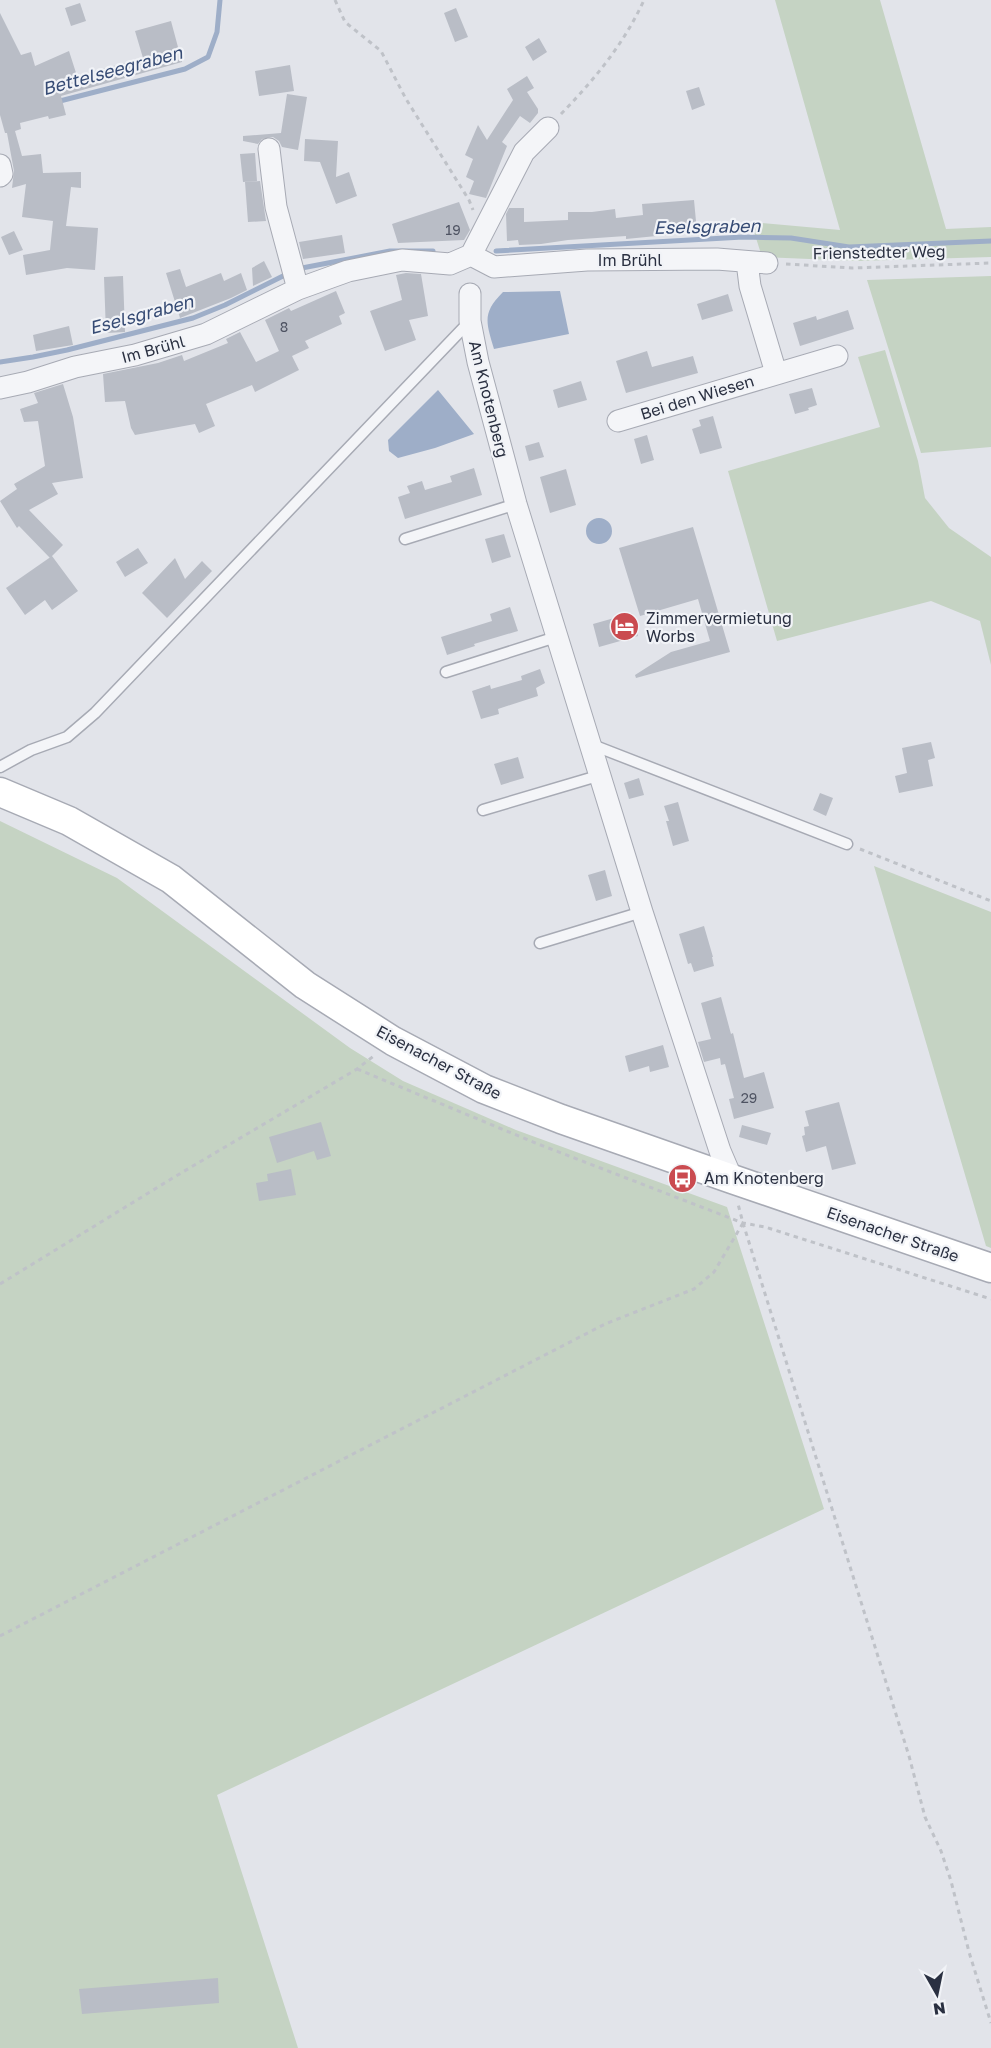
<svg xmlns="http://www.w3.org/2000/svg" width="991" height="2048" viewBox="0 0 991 2048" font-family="'Golos Text',sans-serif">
<rect width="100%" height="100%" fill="#e2e4ea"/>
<path fill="#c5d3c3" d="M775 0H880L946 229 991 227V257L857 261 762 257 751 222 840 230Z
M991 276V447L921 453 867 280Z
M885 350 918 461 925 498 949 528 991 557V665L980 621 931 601 777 641 728 471 880 427 858 357Z
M0 821 117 878 350 1048 403 1081 516 1130 727 1207 824 1509 217 1795 298 2048H0Z
M874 866 991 912V1248L986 1246Z"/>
<path fill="#9eaec8" d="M560 291 569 334 494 349C486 322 482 313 503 292Z
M438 390 474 434 435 448 398 458 389 451 388 440Z
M586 531a13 13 0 1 1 26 0a13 13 0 1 1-26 0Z"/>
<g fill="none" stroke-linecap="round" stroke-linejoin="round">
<path stroke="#9eaec8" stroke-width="5" d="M56 102 185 69 208 57 217 32 220 0
M496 251 743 237 791 238 849 247 991 241
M302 268 390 251H433
M0 362 33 357 67 350 193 318 225 305 283 276"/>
</g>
<path fill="#b9bdc6" d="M80 3 86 21 71 26 65 8Z
M456 8 468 37 455 42 444 13Z
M0 13 21 55 31 52 35 66 69 51 77 76 143 58 135 31 171 21 182 62 61 96 66 115 49 119 48 116 20 123 21 129 15 131 22 156 41 154 43 173 81 172V188L71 187 66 226 98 228 95 270 67 268 26 275 23 255 50 250 53 221 22 217 26 184 12 188 14 171 7 133H5L0 115Z
M539 38 547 52 533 61 525 47Z
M290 65 294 91 259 96 255 71Z
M527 76 534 88 527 92 538 109V113L530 123 520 116 502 142 507 146 486 198 469 194 474 181 466 177 473 159 465 155 478 125 487 140 513 100 507 89Z
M699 87 705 105 692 110 686 91Z
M287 94 307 97 298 150 282 147 279 141 273 137 262 139 258 144 243 141V136L281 133Z
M305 139 338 141 336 177 349 172 357 196 336 204 320 162 304 161Z
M255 153 257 181 243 182 240 154Z
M260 181 266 221 248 222 245 182Z
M694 200 697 232 626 239V236L568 240 541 244 519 245 518 240 507 241 506 214 509 208H524V222L568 220V212H592L615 209 616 218 643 215 642 204Z
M459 202 470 230 464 240 398 243 392 224Z
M14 231 23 250 9 255 1 237Z
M342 235 345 253 303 259 299 242Z
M264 261 272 277 253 286 252 268Z
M180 269 186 287 221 273 224 281 241 273 247 290 231 298 180 318 166 273Z
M406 273 421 274 428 316 409 320 416 340 385 351 370 311 402 300 396 275Z
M123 276 125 332 106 333 104 277Z
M336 291 345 313 339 316 342 324 305 341 309 348 292 356 299 370 255 392 252 385 206 404 215 426 199 433 195 424 135 435 131 428 125 401 105 402 103 374 158 363 182 355 184 361 228 343 226 339 240 332 256 362 279 351 265 320 289 308 291 311Z
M728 294 733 311 702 320 697 304Z
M848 310 854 329 800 346 793 323 816 316 817 320Z
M69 326 73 345 36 351 33 335Z
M647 351 652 367 693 356 698 373 626 393 616 361Z
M581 381 587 400 558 408 553 390Z
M63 384 73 417 83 478 52 483 58 494 29 510 63 545 50 558 19 526 17 528 0 501 17 489 14 484 45 466 38 421 24 422 20 409 38 403 34 393Z
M812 388 817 405 808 408 809 410 795 414 789 394Z
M713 416 722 448 700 454 692 429 701 426 699 420Z
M647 435 654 460 641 464 634 439Z
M539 442 544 457 529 461 525 446Z
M474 468 482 495 405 519 398 497 410 493 407 486 422 481 425 490 452 482 450 476Z
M566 469 576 505 550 513 540 477Z
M693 527 730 652 636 678 635 675 671 652 710 641 698 599 640 616 619 548Z
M504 534 511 557 492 563 485 539Z
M138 548 148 563 125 577 116 562Z
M52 556 78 591 52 610 45 600 25 615 6 588Z
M175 558 185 579 202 561 212 571 167 618 142 593Z
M510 607 518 631 474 644 475 646 447 655 441 637 492 621 490 614Z
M632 613 638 636 599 647 593 624Z
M540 669 545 683 536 688 538 696 498 709 499 714 481 719 472 691 490 685 491 689 522 680 521 676Z
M931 742 935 758 928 760 933 786 899 793 895 776 907 773 902 748Z
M518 757 524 778 501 785 494 764Z
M639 778 644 795 629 799 624 783Z
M820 793 833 798 826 816 813 810Z
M678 802 689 841 673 846 666 821H669L664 806Z
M605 870 612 896 596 901 588 875Z
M704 926 713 957H712L714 966 694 972 691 963 688 964 679 934Z
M721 997 731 1034 733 1033 744 1078 764 1072 774 1108 734 1119 729 1099 734 1098 725 1064 721 1065 720 1058 704 1062 698 1042 711 1039 701 1003Z
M663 1045 669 1067 650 1072 649 1066 629 1072 625 1056Z
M839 1102 856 1164 832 1170 826 1146 806 1152 802 1136 805 1135 804 1127 809 1126 805 1111Z
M321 1122 331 1156 317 1160 314 1151 277 1163 269 1137Z
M742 1125 771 1133 767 1145 739 1137Z
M291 1169 296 1195 259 1201 256 1183 268 1181 267 1174Z
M218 1978 219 2003 82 2014 79 1989Z"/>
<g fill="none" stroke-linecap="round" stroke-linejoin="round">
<defs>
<path id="lane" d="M405 539 516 504
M446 672 556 637
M590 744 847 844
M0 767 31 750 67 737 95 713 470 321
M483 810 601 775
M540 943 642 912"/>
<path id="street" d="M269 149 276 207 298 289
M0 165 2 174 0 176
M471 255 494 267 587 260 717 259 767 263
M747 262 750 286 776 373
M470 294V321L478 362 516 504 642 912 720 1151 732 1179
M0 388 28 382 75 367 135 355 206 334 298 289 348 271 402 260 450 264 471 255 524 152 548 128
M618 421 837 356"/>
<path id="secondary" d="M0 792 69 821 171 879 305 985 393 1041 484 1089 561 1119 732 1179 991 1268"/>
</defs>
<use href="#lane" stroke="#a7aab4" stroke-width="13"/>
<use href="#street" stroke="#a7aab4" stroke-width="23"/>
<use href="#secondary" stroke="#a7aab4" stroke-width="31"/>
<path stroke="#bfc2c8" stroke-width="3" stroke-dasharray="4.5 4.5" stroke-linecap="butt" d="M335 0 345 22 381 51 406 99 469 200 473 210
M561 114C594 80 624 44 644 0
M786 264 852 268 991 263
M860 849 991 901
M357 1069 538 1144 743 1223 765 1227 991 1299
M743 1223 909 1756 925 1817 941 1851 951 1881 969 1952 991 2023
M0 1284 176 1176 357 1069 375 1055
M0 1636 605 1324 694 1289 714 1272 743 1223 738 1204"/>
<use href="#lane" stroke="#f4f5f8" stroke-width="10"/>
<use href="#street" stroke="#f4f5f8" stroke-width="21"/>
<use href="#secondary" stroke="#fff" stroke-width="28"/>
</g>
<defs>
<symbol id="hotel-disc" viewBox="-11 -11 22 22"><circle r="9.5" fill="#ca4b50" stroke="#f1f3f7"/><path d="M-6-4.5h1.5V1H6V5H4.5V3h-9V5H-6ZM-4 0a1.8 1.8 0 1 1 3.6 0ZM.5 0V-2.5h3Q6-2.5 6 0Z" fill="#fff"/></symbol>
<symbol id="bus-disc" viewBox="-11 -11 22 22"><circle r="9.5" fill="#ca4b50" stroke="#f1f3f7"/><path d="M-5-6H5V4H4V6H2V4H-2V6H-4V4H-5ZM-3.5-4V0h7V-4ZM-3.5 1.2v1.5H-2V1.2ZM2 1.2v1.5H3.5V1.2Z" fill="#fff"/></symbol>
</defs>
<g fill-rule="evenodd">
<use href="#hotel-disc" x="608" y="610" width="33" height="33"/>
<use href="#bus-disc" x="666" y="1162" width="33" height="33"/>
</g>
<g text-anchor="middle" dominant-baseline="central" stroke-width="4.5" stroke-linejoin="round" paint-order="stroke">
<g font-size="14" fill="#4e5362">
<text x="453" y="229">19</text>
<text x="284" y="326">8</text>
<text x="749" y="1097">29</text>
</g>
<g font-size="16" fill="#2a3041" stroke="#f1f3f7">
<text transform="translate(879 252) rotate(-1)">Frienstedter Weg</text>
<text x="630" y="260">Im Brühl</text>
<text transform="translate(153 349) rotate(-15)">Im Brühl</text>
<text transform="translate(697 397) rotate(-17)">Bei den Wiesen</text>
<text transform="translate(489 399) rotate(76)">Am Knotenberg</text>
<text transform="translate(439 1062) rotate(28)">Eisenacher Straße</text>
<text transform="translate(893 1234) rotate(19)">Eisenacher Straße</text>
</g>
<g font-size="16" fill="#2a3041" stroke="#f1f3f7" text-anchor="start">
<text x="646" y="618">Zimmervermietung<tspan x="646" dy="18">Worbs</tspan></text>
<text x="704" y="1178">Am Knotenberg</text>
</g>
<g font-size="18" font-style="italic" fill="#364b74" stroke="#f1f3f7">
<text transform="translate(112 70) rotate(-15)">Bettelseegraben</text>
<text transform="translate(707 226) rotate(-1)">Eselsgraben</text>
<text transform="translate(141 314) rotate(-15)">Eselsgraben</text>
</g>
</g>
<g transform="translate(937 1994) rotate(171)" stroke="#f1f3f7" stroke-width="4.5" paint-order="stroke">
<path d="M0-4.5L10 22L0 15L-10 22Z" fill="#2a3041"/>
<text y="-9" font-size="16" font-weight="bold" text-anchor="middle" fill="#2a3041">N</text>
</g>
</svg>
